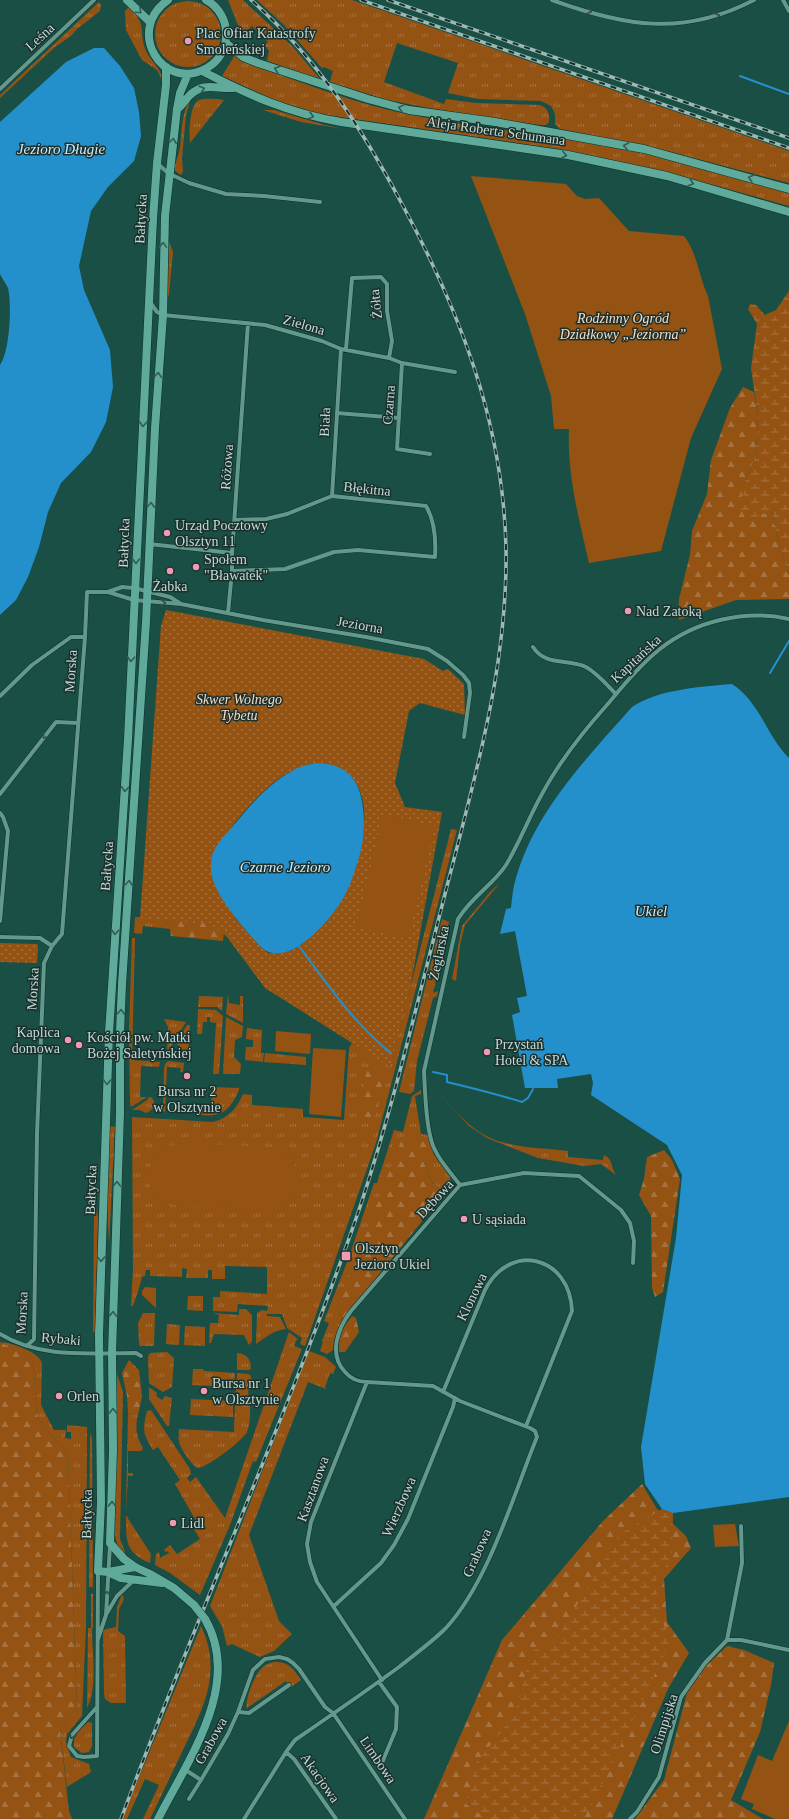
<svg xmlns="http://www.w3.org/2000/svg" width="789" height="1819" viewBox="0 0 789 1819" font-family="'Times New Roman',serif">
<defs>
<pattern id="grass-tufts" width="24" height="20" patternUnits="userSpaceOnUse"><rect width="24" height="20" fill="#945313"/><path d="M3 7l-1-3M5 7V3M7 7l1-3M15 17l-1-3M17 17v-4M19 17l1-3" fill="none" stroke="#a67340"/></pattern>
<pattern id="forest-firs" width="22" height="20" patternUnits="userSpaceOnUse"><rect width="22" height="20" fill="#945313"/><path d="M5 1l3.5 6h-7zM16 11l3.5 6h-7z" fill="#a67340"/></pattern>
<pattern id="wetland-marsh" width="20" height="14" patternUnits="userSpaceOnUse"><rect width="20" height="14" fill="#945313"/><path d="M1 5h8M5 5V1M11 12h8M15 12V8" fill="none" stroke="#a67340"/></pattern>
<pattern id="park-dots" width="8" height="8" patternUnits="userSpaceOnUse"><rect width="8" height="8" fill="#945313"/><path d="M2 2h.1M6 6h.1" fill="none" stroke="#a67340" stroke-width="1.8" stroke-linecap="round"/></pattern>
</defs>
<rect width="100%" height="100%" fill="#1a4f46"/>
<path fill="url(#grass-tufts)" d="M228 0H243L293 47 320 79 267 61 269 51 265 45 268 42 252 26 238 39 240 30Z
M257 0H352L789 151V183L660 149 560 129 555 124V114L551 106 541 101 478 99 448 93 458 63 397 43 384 82 444 104 446 99 476 103 540 105C548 108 550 114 549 122L546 125H540L429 108 387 100 330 82 333 71 324 67 322 68 284 25Z
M155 34a33 33 0 1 1 66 0a33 33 0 1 1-66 0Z
M99 2 101 5 100 11 77 29 71 36 55 47 0 98V95Z
M129 7C149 26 137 32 147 53 152 62 162 69 162 80L157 70 142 60 126 30 125 11Z
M235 55 243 62 257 67C307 84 356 104 407 114 482 130 559 134 634 151 686 162 738 178 789 192V206L674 174 559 149 320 114 277 101 222 76Z
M191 98 186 115 182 158 183 171 181 175 174 170C175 162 179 155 180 148 182 131 181 113 191 98Z
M218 99 224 100 190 143C189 134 189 105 199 100 204 98 213 99 218 99Z
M263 110H274L325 125 344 129 301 122Z
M169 242 173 252 169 294 167 300Z
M451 829 457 830 376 1143 305 1346 300 1344 302 1338 287 1328 282 1314H267V1316L280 1317 286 1329C274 1330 266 1337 256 1344L257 1313 262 1310 267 1311 268 1306 238 1304 237 1312 213 1311V1297H220V1291L267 1294V1267L225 1266V1279H212V1270H208V1278H186L187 1269 182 1268V1277L150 1276V1270H146L145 1276 142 1277C140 1287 136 1296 133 1306H131L133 1269 132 1117 213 1122C229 1118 237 1108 243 1094L252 1095V1105L303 1109V1117L344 1120 349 1048 352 1043 390 1066Z
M500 883 465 925 460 945 456 981 452 979 462 926 490 892Z
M135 917 172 918 161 928 143 926 142 934 134 933Z
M442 919 449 922 433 993 438 991 437 996 433 998 417 1061 414 1091 410 1094 399 1092Z
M132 938H135L132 1060 160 1062 159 1067 141 1066 140 1097H147L131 1107 130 1103 129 1030Z
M228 994 229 1003 240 1005V996H243V1023L226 1014Z
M199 996 223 997 222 1011 217 1007H198Z
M198 1009 216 1010 223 1016 219 1074H213L216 1023 210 1022V1017H207V1022H203L202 1034H197Z
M226 1017 243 1026 242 1037 235 1040 234 1057 241 1064 240 1074H223Z
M164 1019 186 1022 167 1053 168 1027Z
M187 1025H190L188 1055 176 1043Z
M247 1028 262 1030 261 1053H264L263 1062 245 1060 246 1047H253V1040L246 1039Z
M265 1053 306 1057V1065L264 1062Z
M168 1061 184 1063 183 1072H180L181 1068 167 1067 165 1112 163 1111 164 1069 165 1064Z
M212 1087 239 1088V1090C230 1110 223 1117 201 1115L197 1112 198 1107 211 1108Z
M421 1090V1094L415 1096 421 1134 428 1135 434 1155 450 1177 451 1187 444 1194 430 1180 423 1160 424 1136 337 1304 342 1320 334 1340 333 1350 327 1354 320 1351 323 1342 322 1341 329 1323 324 1321 349 1257 374 1183H377L394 1130 403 1132 412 1096Z
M438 1092C451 1105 463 1121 478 1131 504 1149 539 1147 568 1151V1157L603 1160 604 1155C613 1159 611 1168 616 1175L601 1164 584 1166 538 1158 487 1138 469 1126Z
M149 1097H151C157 1103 154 1110 146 1113L140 1110H132L147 1100Z
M110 1126 115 1127 109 1243 107 1205Z
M94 1208H96L98 1216 95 1333 93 1332Z
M145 1287 156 1288V1308L142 1295V1291Z
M188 1296H203V1311L187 1310Z
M239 1309H246L252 1315V1341L249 1345 244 1335 214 1334 211 1343H209L210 1323H218L219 1315 213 1313 239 1315Z
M143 1313H155L154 1346H140L139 1344 138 1323Z
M167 1324 180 1325 179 1345 166 1344Z
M185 1326 205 1327V1346L184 1345Z
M289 1332 299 1340 297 1339 294 1346 302 1349 256 1462 253 1461 230 1525 200 1595 170 1573 155 1565 156 1554 159 1552 160 1558 169 1553 168 1551 166 1552 164 1550 170 1545 177 1554 200 1539 194 1529 199 1526 175 1484 180 1480 158 1447 153 1450C143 1434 142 1430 147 1411L151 1410 190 1469 191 1474 187 1478 190 1482 196 1477 225 1518Z
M1 1342C12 1343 39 1352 42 1363L41 1405 54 1430H66L65 1438 71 1439V1432H67V1425L87 1427 86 1626 82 1716 67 1734 66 1742 71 1757 89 1764 91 1772 67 1787 60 1730 77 1707 68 1455 37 1417 33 1359Z
M309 1351 325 1357 336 1367 333 1374 330 1373 325 1387 326 1389 308 1382 249 1535 279 1621 292 1634 274 1651 260 1657 232 1644 227 1646 222 1626 210 1606Z
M167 1352 174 1358 172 1387 163 1392 149 1383 148 1356 150 1353Z
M237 1353C247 1354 251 1359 251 1369L249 1370H237Z
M193 1369H203L204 1371 235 1373 234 1387 192 1385Z
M237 1373 249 1374 251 1376V1388L248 1391 249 1400 235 1399Z
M117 1374 123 1392 120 1539 125 1552 123 1554 117 1544 115 1534Z
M149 1387 157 1393 156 1396 162 1400 165 1396 172 1398 169 1426H167L149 1399Z
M191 1399 233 1401V1417L190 1415Z
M235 1401 250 1402C250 1411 251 1423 247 1432 243 1440 207 1468 198 1468 193 1467 179 1447 179 1441 178 1438 179 1433 179 1429L234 1432Z
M128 1413 138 1415C135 1428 136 1436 143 1448L141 1451H128V1473H133V1476H128L126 1511Z
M90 1433 92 1439 93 1587H89Z
M126 1516H128L127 1517 151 1554 150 1563C125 1553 126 1540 126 1516Z
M91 1594H93V1628L92 1629C92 1652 98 1687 87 1708L88 1628H91Z
M122 1594 124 1599 119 1609 118 1631 125 1636 126 1703H111L105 1699 104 1694 103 1630 116 1627 117 1607Z
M201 1626C223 1672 203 1709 183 1750 172 1773 161 1796 150 1819H143L159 1785 145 1779 127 1819H122Z
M274 1662C288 1661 294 1669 301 1680L291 1687 286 1681 247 1708C244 1702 255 1675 260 1670 264 1665 269 1663 274 1662Z
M88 1722 92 1723V1746L89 1752 82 1753 75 1748C70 1737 81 1729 88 1722Z"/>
<path fill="url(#forest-firs)" d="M743 387 754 392 758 417 756 455 743 486 772 511 777 537 789 575V599L736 600 679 620 678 613 679 599 690 555 692 531 707 494 711 460 730 408Z
M172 918 203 920 224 930 223 941 171 936 170 929 161 928Z
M367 1067 387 1076 372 1124 359 1117Z
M424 1136 431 1154 423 1160 430 1180 444 1194 342 1320 337 1304 402 1139Z
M664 1150 672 1160 680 1179 663 1292 655 1297 652 1288 651 1216 639 1195 644 1179 647 1157Z
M352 1316 356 1318 359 1332 345 1352H339C339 1335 342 1329 352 1316Z
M0 1342 33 1358 37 1417 68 1455 77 1707 60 1730 69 1811 72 1819H0Z
M129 1360 139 1370 142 1396 138 1415 128 1413 127 1396 122 1373Z
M642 1484 657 1509 686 1536 691 1548 664 1579 667 1622 689 1653 668 1689 612 1819H424L502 1640 603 1521Z
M727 1646 744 1650 774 1663 771 1685 760 1732 731 1800 763 1819H635L664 1780 687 1693 706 1666Z"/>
<path fill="url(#wetland-marsh)" d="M789 291V575L777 537 772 511 746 520 740 507 743 486 756 455 758 417 751 368 757 324 748 309 750 304 756 305 765 315 776 310Z
M662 1509 673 1513 672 1558 655 1583 663 1623 672 1639 589 1811 568 1819H486L466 1804 476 1763 515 1714 531 1651 554 1643 620 1534Z"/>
<path fill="url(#park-dots)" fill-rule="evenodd" d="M166 610 424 659 443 671 448 669 464 684 465 715 420 703 409 711 395 783 405 807 442 812 410 989 390 1067 265 988 227 937 211 924 140 918 161 626ZM314 763C387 764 365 854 344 896 334 914 310 941 292 950 285 953 275 952 268 953L260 946 236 919 213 854C231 826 263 784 294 770 300 767 308 765 314 763Z
M0 943 37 944 38 946 37 963 0 962Z"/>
<path fill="#945313" d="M471 176 566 184 577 196 585 199 599 198 629 231 684 236C697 252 699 277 708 296L722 369 691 438 661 551 589 563C579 519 567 475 569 429H554L551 396 525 314Z
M383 814 435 826 408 939 356 927Z
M276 1031 311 1034 310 1054 275 1051Z
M313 1048 346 1050 341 1117 309 1114Z
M185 1143C206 1144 226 1145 246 1146 257 1147 270 1146 280 1150 295 1157 303 1176 297 1191 291 1204 281 1208 268 1209L178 1206C171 1204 163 1203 158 1198 143 1185 146 1161 162 1150 169 1145 177 1144 185 1143Z
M735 1524 739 1546 715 1547 713 1525Z
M789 1721V1819H775L752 1809 754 1804 741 1799 758 1755 772 1761Z"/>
<path fill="#2490cb" d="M94 48H104L120 66 134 88 139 112 141 136 134 161 108 187 91 211 79 266 84 290 110 350 113 387 106 422 91 452 61 483 48 512 39 547 28 577 16 600 0 615V365C10 351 12 304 8 288 6 283 2 279 0 274V122L66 62Z
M732 684C760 702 766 735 789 758V1497L673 1513 662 1509 645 1484 641 1447 676 1238 682 1175 667 1145 591 1095 593 1083 591 1074 557 1079 558 1088H525L512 1015 520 1012 517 998 527 996 515 931 500 934 506 909 511 908C512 898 513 887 516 878 535 811 587 758 632 707 659 689 700 687 732 684Z
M315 763C345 763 360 778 363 808 366 832 362 851 354 873 350 887 342 902 333 913 318 933 281 971 258 944 243 927 213 894 211 871 211 866 211 857 213 853 217 843 226 834 233 826 251 805 267 785 292 771 298 767 307 765 315 763Z"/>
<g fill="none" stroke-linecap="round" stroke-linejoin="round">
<path stroke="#2490cb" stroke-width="2" d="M740 76 789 94
M770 673 789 641
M298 945C327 983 354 1024 391 1053
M433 1072 447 1075V1082C472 1088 497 1094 522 1102L528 1098 533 1089"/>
<defs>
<path id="minor" d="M552 0C624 26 683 37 754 0
M783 0 789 11
M0 89 94 0
M157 163 168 173 189 183 226 194 264 196 320 202
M150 302 157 312 163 315 265 325 322 341 341 349 389 358 402 363 455 372
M346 349 352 278 381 277 387 284V311L392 341 389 358
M402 363 397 449 430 454
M337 413 399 418
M332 496 341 349
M149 544 232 553
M232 571 285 569 334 552 358 550 435 557C436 540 435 521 426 506L332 496 287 514 266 519 235 520
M108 592 134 600 181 604 263 620 366 637 428 649 447 661 463 675 469 683 470 693 464 737
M228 613 232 571V553L248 323
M533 647C546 667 568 658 586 667 597 673 607 685 616 694
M0 696 32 665 71 637H85L87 592H108L122 587 134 588 170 597 181 604
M0 794 56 722 78 723
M0 813 3 817 8 831 0 921
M0 937 40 938 52 946
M460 1185C452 1174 441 1163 435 1150 426 1134 425 1090 424 1071L458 919C472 896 493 885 506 865 520 842 529 817 542 794 559 762 582 733 606 706 623 686 640 665 660 649 695 621 745 609 789 619
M0 1334C40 1359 90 1353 136 1353L141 1356
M27 1346 34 1339 37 1134 44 963 52 946 62 934 85 637
M367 1382C358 1382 351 1379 345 1372 328 1354 338 1328 351 1311L460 1185 524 1173 579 1176 621 1210 630 1223 634 1241 633 1263
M443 1392 485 1290C510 1241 570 1256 572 1311L526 1426
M334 1606 381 1563 394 1545 408 1519 453 1407 455 1398
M107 1613 117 1596 134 1580
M98 1639 106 1615 110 1545
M727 1640 742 1563 741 1526
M379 1682 397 1707 396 1729 382 1763
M97 1707 72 1735 69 1746 77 1756 84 1757 97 1756 98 1571
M238 1712 249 1713 289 1685
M286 1752 294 1759 336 1819
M184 1769 201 1780 228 1734 238 1712 253 1670 265 1659 279 1657 287 1659 293 1663 299 1669 325 1707 333 1713 405 1819
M189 1799 201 1780
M244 1819 286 1752 295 1740C330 1716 365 1692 399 1667 415 1654 432 1642 446 1628 489 1581 513 1496 537 1437L535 1431 530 1428 460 1401 433 1386 367 1382 311 1522 307 1544 310 1562 317 1582 382 1680
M630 1819 637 1812 659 1777 681 1697 705 1663 727 1640H741L789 1650"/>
<path id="secondary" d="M127 0 150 22
M168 0C125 30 162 93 207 68 219 61 226 49 226 36 227 21 219 7 206 0
M226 43 243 57 258 63 368 99 409 110 495 122 644 149 789 189
M202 71C249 95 288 113 341 122L568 155 667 176 789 212
M188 74 180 93 177 109 165 216 163 315 155 428 146 622 122 984 120 1032V1113L112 1353 113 1450 110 1543 124 1559 135 1567 150 1574 174 1588 194 1605
M177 109C183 105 185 100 190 95 204 82 215 89 233 88
M108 1572 135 1567
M162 1583 121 1578 108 1572 98 1571 101 1502 99 1335 109 1033 128 739 153 219 157 163 166 85V67
M158 1819C188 1760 243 1684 205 1619"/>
</defs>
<use href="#minor" stroke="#09332c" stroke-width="5"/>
<use href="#secondary" stroke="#09332c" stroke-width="9"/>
<use href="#minor" stroke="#64988c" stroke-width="4"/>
<use href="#secondary" stroke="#60aa9b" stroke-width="8"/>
<defs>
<path id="rail" d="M361 0 789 148
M388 0 789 138
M121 1819C197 1614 289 1414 360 1207 394 1104 418 999 445 894 474 780 508 667 506 548 503 422 460 312 402 204 361 127 317 58 251 0"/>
</defs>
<use href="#rail" stroke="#9abab4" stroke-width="3.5"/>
<use href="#rail" stroke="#1b302c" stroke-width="2" stroke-dasharray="6" stroke-linecap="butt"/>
<defs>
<path id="secondary-bridge" d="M194 1605 205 1619"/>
</defs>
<use href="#secondary-bridge" stroke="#09332c" stroke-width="9" stroke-linecap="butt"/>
<use href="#secondary-bridge" stroke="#60aa9b" stroke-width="8"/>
</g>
<defs><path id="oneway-chevron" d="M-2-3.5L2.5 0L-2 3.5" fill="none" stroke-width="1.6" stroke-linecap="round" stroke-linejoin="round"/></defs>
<g stroke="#335b53">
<use href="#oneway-chevron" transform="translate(139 11) rotate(43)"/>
<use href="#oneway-chevron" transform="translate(277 69) rotate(-162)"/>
<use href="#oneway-chevron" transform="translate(202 89) rotate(-17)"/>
<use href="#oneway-chevron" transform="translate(401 108) rotate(-165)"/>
<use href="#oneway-chevron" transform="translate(311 116) rotate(15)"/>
<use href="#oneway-chevron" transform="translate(173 141) rotate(-83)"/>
<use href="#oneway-chevron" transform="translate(626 146) rotate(-169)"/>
<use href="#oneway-chevron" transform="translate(564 155) rotate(10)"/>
<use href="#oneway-chevron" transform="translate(751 178) rotate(-165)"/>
<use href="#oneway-chevron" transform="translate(691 183) rotate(17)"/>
<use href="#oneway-chevron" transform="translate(163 245) rotate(-88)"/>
<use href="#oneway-chevron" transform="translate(158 375) rotate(-86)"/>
<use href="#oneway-chevron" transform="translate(143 424) rotate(93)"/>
<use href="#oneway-chevron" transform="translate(151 505) rotate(-87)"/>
<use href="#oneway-chevron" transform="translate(136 561) rotate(91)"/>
<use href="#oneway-chevron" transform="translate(131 659) rotate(93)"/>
<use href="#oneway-chevron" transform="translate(125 789) rotate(94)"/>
<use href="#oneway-chevron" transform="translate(129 883) rotate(-86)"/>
<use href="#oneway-chevron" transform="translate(115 932) rotate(94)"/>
<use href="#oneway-chevron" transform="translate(121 1012) rotate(-87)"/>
<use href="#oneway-chevron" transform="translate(107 1082) rotate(92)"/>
<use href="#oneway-chevron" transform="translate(117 1184) rotate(-88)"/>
<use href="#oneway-chevron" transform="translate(101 1259) rotate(92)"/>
<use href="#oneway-chevron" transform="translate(113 1314) rotate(-88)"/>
<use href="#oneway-chevron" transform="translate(113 1411) rotate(-91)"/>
<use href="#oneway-chevron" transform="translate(112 1504) rotate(-88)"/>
</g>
<g stroke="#314f49">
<use href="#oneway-chevron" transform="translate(589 11) rotate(15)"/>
<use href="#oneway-chevron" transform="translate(717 16) rotate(-18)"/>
<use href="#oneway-chevron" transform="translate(163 603) rotate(2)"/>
<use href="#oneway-chevron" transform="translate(45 736) rotate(128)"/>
<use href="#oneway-chevron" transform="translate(107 1594) rotate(-88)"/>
<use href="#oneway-chevron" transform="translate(72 1736) rotate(117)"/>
</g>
<g fill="#f09ab6" stroke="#1b302c" stroke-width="1.5">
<circle cx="188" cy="41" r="4"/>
<circle cx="167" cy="533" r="4"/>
<circle cx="196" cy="567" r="4"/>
<circle cx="170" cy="571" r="4"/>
<circle cx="628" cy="611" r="4"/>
<circle cx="68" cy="1040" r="4"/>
<circle cx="79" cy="1045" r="4"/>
<circle cx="487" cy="1052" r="4"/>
<circle cx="187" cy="1076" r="4"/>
<circle cx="464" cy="1219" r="4"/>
<rect x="341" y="1251" width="10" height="10" rx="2"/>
<circle cx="204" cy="1391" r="4"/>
<circle cx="59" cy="1396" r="4"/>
<circle cx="173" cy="1523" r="4"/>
</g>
<g text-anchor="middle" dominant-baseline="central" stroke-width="3" stroke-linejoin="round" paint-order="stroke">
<g font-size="14" fill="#c2dcd6" stroke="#1b302c" text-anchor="start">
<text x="196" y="33">Plac Ofiar Katastrofy<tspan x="196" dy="16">Smoleńskiej</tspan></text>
<text x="175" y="525">Urząd Pocztowy<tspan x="175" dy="16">Olsztyn 11</tspan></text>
<text x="204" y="559">Społem<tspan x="204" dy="16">"Bławatek"</tspan></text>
<text x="170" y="586" text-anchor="middle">Żabka</text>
<text x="636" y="611">Nad Zatoką</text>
<text x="60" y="1032" text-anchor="end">Kaplica<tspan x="60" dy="16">domowa</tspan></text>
<text x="87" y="1037">Kościół pw. Matki<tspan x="87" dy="16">Bożej Saletyńskiej</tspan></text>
<text x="495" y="1044">Przystań<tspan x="495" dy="16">Hotel &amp; SPA</tspan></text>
<text x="187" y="1091" text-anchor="middle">Bursa nr 2<tspan x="187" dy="16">w Olsztynie</tspan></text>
<text x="472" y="1219">U sąsiada</text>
<text x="355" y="1248">Olsztyn<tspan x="355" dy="16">Jezioro Ukiel</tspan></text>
<text x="212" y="1383">Bursa nr 1<tspan x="212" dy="16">w Olsztynie</tspan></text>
<text x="67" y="1396">Orlen</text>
<text x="181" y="1523">Lidl</text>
</g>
<g font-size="14" fill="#c2dcd6" stroke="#1b302c">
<text transform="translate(40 37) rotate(-43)">Leśna</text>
<text transform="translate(496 131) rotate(8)">Aleja Roberta Schumana</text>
<text transform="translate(141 219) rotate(-87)">Bałtycka</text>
<text transform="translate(376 304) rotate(-96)">Żółta</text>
<text transform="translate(304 325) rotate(16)">Zielona</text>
<text transform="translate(389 405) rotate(-86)">Czarna</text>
<text transform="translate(325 422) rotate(-87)">Biała</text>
<text transform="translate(227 467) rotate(-86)">Różowa</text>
<text transform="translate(367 489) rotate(6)">Błękitna</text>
<text transform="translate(124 543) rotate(-88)">Bałtycka</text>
<text transform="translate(360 625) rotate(10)">Jeziorna</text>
<text transform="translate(636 659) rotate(-43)">Kapitańska</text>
<text transform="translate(71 671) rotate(-86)">Morska</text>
<text transform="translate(107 866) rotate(-86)">Bałtycka</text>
<text transform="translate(439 953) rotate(-78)">Żeglarska</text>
<text transform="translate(33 989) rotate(-87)">Morska</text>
<text transform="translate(91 1190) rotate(-88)">Bałtycka</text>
<text transform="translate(435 1199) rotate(-47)">Dębowa</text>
<text transform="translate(472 1297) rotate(-64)">Klonowa</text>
<text transform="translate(22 1313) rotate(-87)">Morska</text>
<text transform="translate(61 1339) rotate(5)">Rybaki</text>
<text transform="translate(313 1489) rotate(-70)">Kasztanowa</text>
<text transform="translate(399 1507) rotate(-66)">Wierzbowa</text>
<text transform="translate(87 1514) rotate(-89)">Bałtycka</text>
<text transform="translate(477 1553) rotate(-66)">Grabowa</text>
<text transform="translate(664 1724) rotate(-72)">Olimpijska</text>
<text transform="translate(211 1741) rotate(-61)">Grabowa</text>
<text transform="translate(378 1760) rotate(56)">Limbowa</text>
<text transform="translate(320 1778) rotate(55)">Akacjowa</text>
</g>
<g font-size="14" font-style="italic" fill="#f4dbc8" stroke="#1b302c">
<text x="623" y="318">Rodzinny Ogród<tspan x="623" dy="16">Działkowy „Jeziorna”</tspan></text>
<text x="239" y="699">Skwer Wolnego<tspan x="239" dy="16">Tybetu</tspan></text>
</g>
<g font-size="15" font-style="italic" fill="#cde8fa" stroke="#1b302c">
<text x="61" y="149">Jezioro Długie</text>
<text x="285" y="867">Czarne Jezioro</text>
<text x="651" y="911">Ukiel</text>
</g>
</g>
</svg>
